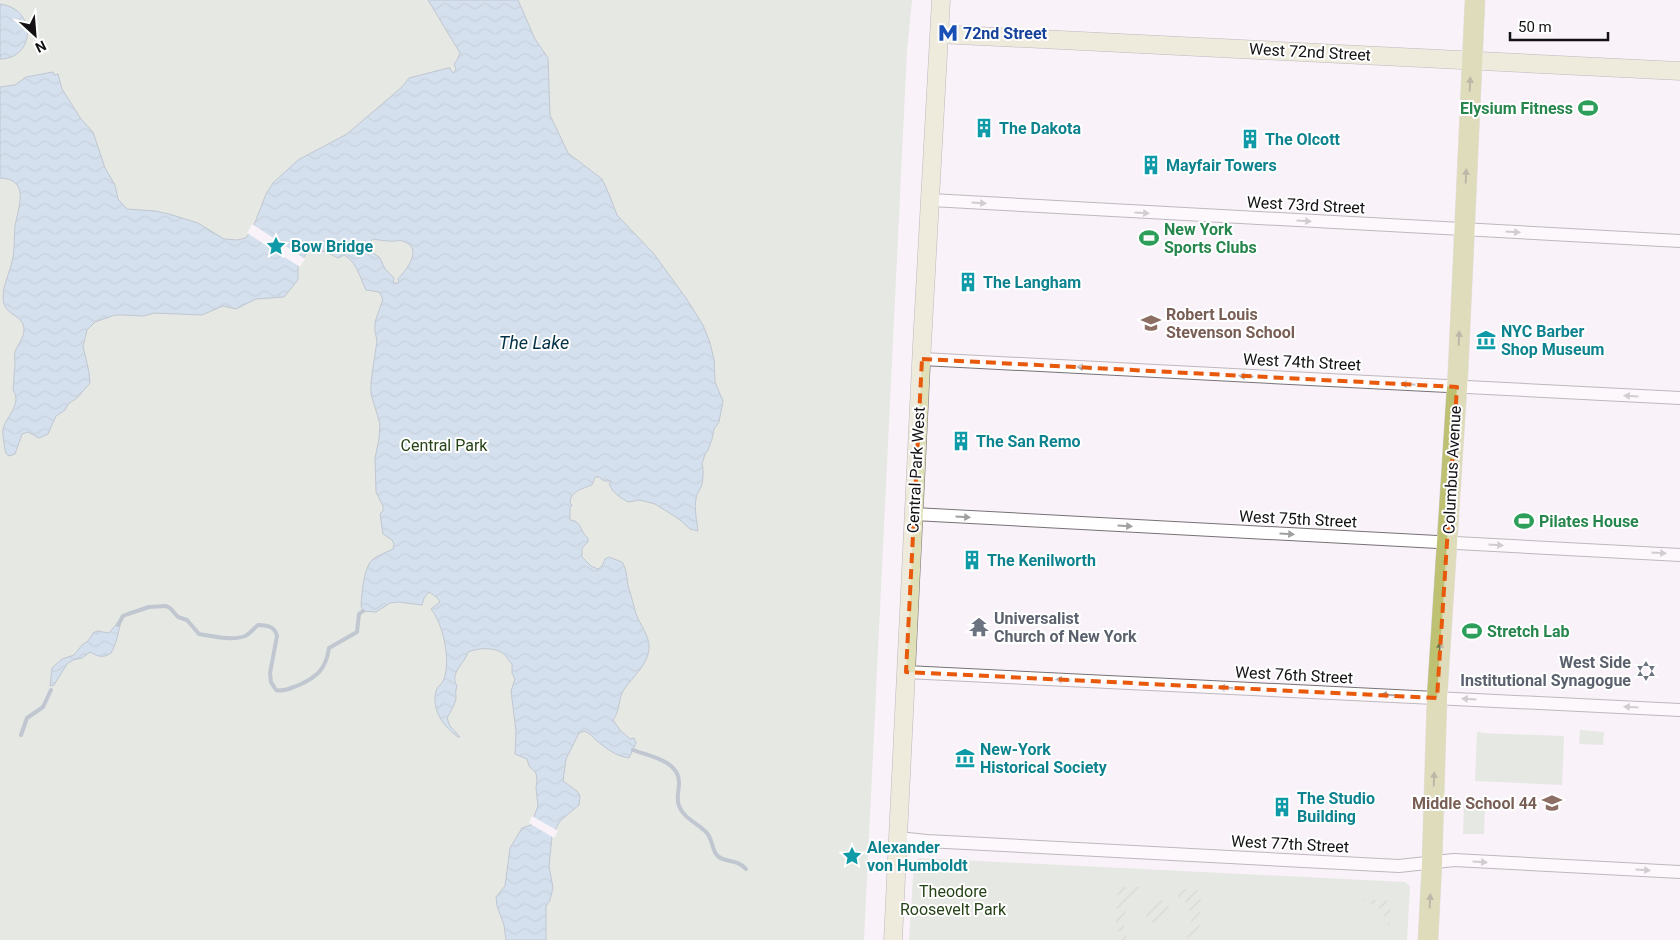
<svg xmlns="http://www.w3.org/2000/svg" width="1680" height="940" viewBox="0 0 1680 940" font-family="Roboto,sans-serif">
<defs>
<pattern id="garden-furrows" width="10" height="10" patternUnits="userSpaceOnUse" patternTransform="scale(1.25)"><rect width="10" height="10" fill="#cddbc7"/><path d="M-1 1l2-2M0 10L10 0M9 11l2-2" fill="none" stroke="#afbbaa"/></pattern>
<pattern id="water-waves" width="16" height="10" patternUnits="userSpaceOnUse" patternTransform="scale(1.25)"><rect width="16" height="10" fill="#a7c9dd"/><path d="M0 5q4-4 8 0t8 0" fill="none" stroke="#8facbd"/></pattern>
</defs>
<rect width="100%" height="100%" fill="#f9f3f9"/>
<path fill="#cddbc7" d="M0 0H912L907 51 864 940H0Z
M1580 730 1604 732 1603 745 1579 744Z
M1480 731 1481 733 1564 736 1562 785 1475 781 1477 733Z
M1464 803H1485L1484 834H1463Z
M919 858 1405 882 1410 886 1407 940H909L914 862Z"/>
<path fill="url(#garden-furrows)" d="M1118 887H1140L1139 897C1128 900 1122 917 1124 928 1125 932 1127 935 1127 940H1121L1116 921Z
M1179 889 1201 890 1200 924 1195 940H1187L1188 934 1191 931C1192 920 1192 902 1178 898Z
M1358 899 1391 901 1389 929C1384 908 1378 905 1358 899Z
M1146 912a12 12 0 1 1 24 0a12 12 0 1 1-24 0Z"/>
<path fill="url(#water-waves)" stroke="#7b92a0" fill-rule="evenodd" d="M428 0H518L535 39 548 58 550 115 568 153 602 179 609 194 617 215 654 254 686 298 703 325 710 343 714 359 715 382 723 401 719 422 714 429 712 439 708 450 705 454 702 464C704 469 703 483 701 487 699 491 696 495 696 499 694 508 697 522 698 531L690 529 679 519 655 504 640 500 628 502C618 496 614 494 609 484L611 481H604L599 477H595L592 485C582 489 570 491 570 503L572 505 570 508V520C582 520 580 533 588 538V542L582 548V557L591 566 598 569 602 566 605 559 609 557 622 562C628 571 626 582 630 592 632 599 634 606 636 614 640 625 650 636 649 649 648 665 631 678 623 691 618 701 620 711 613 720L620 730 630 739 634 738 636 743 629 758C616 756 607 749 597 741 593 737 590 733 584 731L579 733 566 759 563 781 578 792 580 796 579 805 560 821 552 836 549 866 553 888 550 900 546 906V940H506L504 925 497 906 496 897 505 886 510 848 522 828 531 825 538 806 536 788 537 780 536 773 529 766 527 759 515 754 516 731 511 691 515 679 512 673V664C508 660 505 654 501 652 491 647 478 648 468 652 464 665 449 673 457 686 455 692 456 693 456 699 455 704 450 713 447 718L450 726 460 737H458C444 727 431 710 436 691 437 686 443 684 444 679 451 659 443 624 431 609L439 603 440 601 435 596 429 592 424 598 422 605 398 602 390 603 376 612 363 611 361 606C362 594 363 569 372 560 378 555 387 552 393 549L394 544 392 540 383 534 380 514 383 511V506L376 492 375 458 379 439 380 424 371 394V381L377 341 375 331V322L383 299 379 292 366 290C360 278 357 262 344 255L338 258 326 252 310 249 298 265V280L284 297 256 299 236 309 223 306 202 315 154 313 144 316 123 315H115L95 322 87 330 83 346 89 372 90 383 77 398 68 404 65 410 56 416 48 434 39 438 28 432 22 434 15 454 9 456C4 453 5 448 4 442 3 437 2 431 4 426 8 415 22 403 13 390 14 382 14 372 15 364 15 360 14 356 15 352 18 343 27 335 23 324 19 314 3 314 3 298 3 284 11 270 13 257 15 247 14 236 15 226 18 208 31 179 0 178V87L15 85 26 77 53 72 54 75 58 74 62 89 81 119 93 132 105 168 115 185 118 199 127 209 155 211 169 214 198 223 224 239 237 240 246 238 254 225 266 194 273 183 298 160 347 134 402 87 409 78 448 68H450L452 72 454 73 456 69 454 64 457 60 460 53ZM373 239C379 240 384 241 389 241 395 242 400 239 405 242 423 250 406 270 398 279L399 282 397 283H393L394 278 385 269 380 258 368 249V244Z
M0 4C38 9 35 59 0 59Z
M119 621 121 622C118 632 117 643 111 653 102 659 98 656 90 652L82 658 73 660 67 664 54 685 50 686 52 668 62 659 74 655 82 645 88 641 93 633 97 631 109 633Z"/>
<path fill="#f9f3f9" d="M252 224 305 259 300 267 247 233Z
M532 816 558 831 554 838 529 823Z"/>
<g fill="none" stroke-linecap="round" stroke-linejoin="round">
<path stroke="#7b92a0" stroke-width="4" d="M118 625 123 616 128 614 149 607 166 606 170 608 178 617 187 620 199 634C212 636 232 641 245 636 250 634 254 628 258 625 266 625 275 626 277 636L270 673 271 682 276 690C284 692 291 688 299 685 317 677 326 669 329 648L357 632 359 614 363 611
M21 735 27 718 43 707 51 690
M633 750C649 756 680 761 679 783 679 791 676 798 679 806 684 819 698 823 707 833 712 839 712 848 716 854 723 864 737 858 746 869"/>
<defs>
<path id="minor" d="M931 200 1680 241
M922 359 1680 398
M914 514 1680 555
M906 672 1680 710
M898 838 927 841 1399 866 1454 860 1680 872"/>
<path id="secondary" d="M939 34 1680 71
M893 940 922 345 941 0"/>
<path id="primary" d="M1428 940 1432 863 1437 698 1458 372 1475 0"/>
</defs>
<use href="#minor" stroke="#777176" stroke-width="14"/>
<use href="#secondary" stroke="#777176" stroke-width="19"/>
<use href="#primary" stroke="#d0cfd0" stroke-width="21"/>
<use href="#minor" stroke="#fff" stroke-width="12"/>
<use href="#secondary" stroke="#dfe0b8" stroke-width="18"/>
<use href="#primary" stroke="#bec171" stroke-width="20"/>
</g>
<defs><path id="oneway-solid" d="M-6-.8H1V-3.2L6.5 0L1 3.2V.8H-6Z" transform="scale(1.25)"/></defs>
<g fill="#717247">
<use href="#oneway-solid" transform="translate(1470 84) rotate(-87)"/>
<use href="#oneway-solid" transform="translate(1466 176) rotate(-88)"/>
<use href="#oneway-solid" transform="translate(1459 338) rotate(-88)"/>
<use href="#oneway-solid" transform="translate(1440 649) rotate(-86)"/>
<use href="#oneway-solid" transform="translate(1434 779) rotate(-88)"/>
<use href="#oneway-solid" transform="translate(1430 901) rotate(-87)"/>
</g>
<g fill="#a1a0a1">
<use href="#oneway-solid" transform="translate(979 203) rotate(3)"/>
<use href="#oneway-solid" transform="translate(1142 213) rotate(3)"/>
<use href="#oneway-solid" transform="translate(1304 221) rotate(3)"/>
<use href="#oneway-solid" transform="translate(1513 232) rotate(3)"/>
<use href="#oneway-solid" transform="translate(1084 367) rotate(-177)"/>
<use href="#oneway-solid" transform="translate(1246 376) rotate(-177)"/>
<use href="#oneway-solid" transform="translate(1408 384) rotate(-177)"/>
<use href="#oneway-solid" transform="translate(1631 396) rotate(-177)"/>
<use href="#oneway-solid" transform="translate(963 517) rotate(3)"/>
<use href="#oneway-solid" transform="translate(1125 526) rotate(3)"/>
<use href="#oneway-solid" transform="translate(1287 534) rotate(3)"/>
<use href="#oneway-solid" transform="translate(1496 545) rotate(3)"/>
<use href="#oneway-solid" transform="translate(1659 553) rotate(3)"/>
<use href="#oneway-solid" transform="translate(1063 680) rotate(-177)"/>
<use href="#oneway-solid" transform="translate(1226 688) rotate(-177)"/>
<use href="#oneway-solid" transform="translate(1388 695) rotate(-177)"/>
<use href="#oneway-solid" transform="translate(1469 699) rotate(-177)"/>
<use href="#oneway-solid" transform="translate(1631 707) rotate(-177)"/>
<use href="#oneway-solid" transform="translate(1480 862) rotate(3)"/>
<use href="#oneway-solid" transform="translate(1643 870) rotate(3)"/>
</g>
<path d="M0 0H1680V940H0ZM922 359 1457 387 1437 698 906 672Z" fill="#f9f3f9" fill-opacity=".55" fill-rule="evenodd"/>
<path fill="none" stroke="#e8590c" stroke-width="4" stroke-dasharray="10 6" stroke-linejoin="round" d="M922 359 1457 387 1437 698 906 672Z"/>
<defs>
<symbol id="metro-bare" viewBox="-9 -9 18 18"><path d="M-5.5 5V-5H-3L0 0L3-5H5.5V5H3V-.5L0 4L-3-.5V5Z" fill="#1a4fb4" stroke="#fff" stroke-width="2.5" paint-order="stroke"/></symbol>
<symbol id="stadium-bare" viewBox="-9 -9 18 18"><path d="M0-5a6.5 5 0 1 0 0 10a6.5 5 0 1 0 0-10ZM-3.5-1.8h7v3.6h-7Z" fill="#2e9e5b" stroke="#fff" stroke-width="2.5" paint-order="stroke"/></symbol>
<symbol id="building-bare" viewBox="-9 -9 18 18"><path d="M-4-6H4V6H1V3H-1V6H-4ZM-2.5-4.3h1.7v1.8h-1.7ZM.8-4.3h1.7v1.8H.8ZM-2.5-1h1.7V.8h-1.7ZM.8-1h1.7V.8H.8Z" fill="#0f9aa8" stroke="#fff" stroke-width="2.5" paint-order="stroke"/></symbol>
<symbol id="sight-bare" viewBox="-9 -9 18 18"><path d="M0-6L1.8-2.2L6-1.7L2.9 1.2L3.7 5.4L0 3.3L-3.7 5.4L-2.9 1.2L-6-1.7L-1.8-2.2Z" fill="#0f9aa8" stroke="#fff" stroke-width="2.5" paint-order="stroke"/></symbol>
<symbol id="school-bare" viewBox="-9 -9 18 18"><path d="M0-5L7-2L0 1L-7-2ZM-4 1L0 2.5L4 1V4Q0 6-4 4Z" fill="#8d6e63" stroke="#fff" stroke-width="2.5" paint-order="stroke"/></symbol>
<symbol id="museum-bare" viewBox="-9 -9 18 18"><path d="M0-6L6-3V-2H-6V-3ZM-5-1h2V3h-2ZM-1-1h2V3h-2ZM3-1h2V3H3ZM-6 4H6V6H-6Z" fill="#0f9aa8" stroke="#fff" stroke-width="2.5" paint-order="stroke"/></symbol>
<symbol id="temple-bare" viewBox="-9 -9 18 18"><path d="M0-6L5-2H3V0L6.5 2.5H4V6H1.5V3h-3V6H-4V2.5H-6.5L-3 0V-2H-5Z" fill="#6b7280" stroke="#fff" stroke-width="2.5" paint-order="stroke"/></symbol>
<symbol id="synagogue-bare" viewBox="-9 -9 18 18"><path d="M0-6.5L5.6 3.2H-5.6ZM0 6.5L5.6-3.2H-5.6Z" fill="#6b7280" stroke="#fff" stroke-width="2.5" paint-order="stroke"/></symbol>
</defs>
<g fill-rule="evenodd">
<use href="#metro-bare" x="934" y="19" width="28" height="28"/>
<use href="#stadium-bare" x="1574" y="94" width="28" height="28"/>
<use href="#building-bare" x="970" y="114" width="28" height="28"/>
<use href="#building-bare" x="1236" y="125" width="28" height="28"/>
<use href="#building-bare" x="1137" y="151" width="28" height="28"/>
<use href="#stadium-bare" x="1135" y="224" width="28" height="28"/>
<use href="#sight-bare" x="262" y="232" width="28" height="28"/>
<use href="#building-bare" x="954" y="268" width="28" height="28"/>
<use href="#school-bare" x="1137" y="309" width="28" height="28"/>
<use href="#museum-bare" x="1472" y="326" width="28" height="28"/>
<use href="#building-bare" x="947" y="427" width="28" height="28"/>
<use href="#stadium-bare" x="1510" y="507" width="28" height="28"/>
<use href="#building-bare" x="958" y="546" width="28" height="28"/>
<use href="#temple-bare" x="965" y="613" width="28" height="28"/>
<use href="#stadium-bare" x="1458" y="617" width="28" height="28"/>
<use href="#synagogue-bare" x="1632" y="657" width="28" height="28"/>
<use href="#museum-bare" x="951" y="744" width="28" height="28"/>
<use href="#school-bare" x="1538" y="789" width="28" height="28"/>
<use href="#building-bare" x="1268" y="793" width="28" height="28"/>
<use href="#sight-bare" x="838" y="842" width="28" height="28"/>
</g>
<g text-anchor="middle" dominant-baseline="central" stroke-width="4" stroke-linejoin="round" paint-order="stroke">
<g font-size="16" font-weight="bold" fill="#164399" stroke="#fff" text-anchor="start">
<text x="963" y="33">72nd Street</text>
</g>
<g font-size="16" fill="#131113" stroke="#fff">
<text transform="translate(1310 52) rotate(3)">West 72nd Street</text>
<text transform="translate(1306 205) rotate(3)">West 73rd Street</text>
<text transform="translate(1302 362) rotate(3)">West 74th Street</text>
<text transform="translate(916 470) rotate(-87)">Central Park West</text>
<text transform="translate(1452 470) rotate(-87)">Columbus Avenue</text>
<text transform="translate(1298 519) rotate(3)">West 75th Street</text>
<text transform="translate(1294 675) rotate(3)">West 76th Street</text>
<text transform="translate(1290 844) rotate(3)">West 77th Street</text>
</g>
<g font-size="16" font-weight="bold" fill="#27864d" stroke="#fff" text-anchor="start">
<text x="1573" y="108" text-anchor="end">Elysium Fitness</text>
<text x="1164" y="229">New York<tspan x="1164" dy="18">Sports Clubs</tspan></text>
<text x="1539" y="521">Pilates House</text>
<text x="1487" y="631">Stretch Lab</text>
</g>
<g font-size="16" font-weight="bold" fill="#0d838f" stroke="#fff" text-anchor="start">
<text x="999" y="128">The Dakota</text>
<text x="1265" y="139">The Olcott</text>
<text x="1166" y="165">Mayfair Towers</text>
<text x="291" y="246">Bow Bridge</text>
<text x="983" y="282">The Langham</text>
<text x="1501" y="331">NYC Barber<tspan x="1501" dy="18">Shop Museum</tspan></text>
<text x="976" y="441">The San Remo</text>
<text x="987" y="560">The Kenilworth</text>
<text x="980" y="749">New-York<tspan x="980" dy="18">Historical Society</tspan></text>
<text x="1297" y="798">The Studio<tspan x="1297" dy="18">Building</tspan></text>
<text x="867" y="847">Alexander<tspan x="867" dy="18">von Humboldt</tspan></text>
</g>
<g font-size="16" font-weight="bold" fill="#785e54" stroke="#fff" text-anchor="start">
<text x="1166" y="314">Robert Louis<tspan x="1166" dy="18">Stevenson School</tspan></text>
<text x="1537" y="803" text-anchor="end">Middle School 44</text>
</g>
<g font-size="16" fill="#264318" stroke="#fff">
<text x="444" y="445">Central Park</text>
<text x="953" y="891">Theodore<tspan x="953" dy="18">Roosevelt Park</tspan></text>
</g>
<g font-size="16" font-weight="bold" fill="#5b616d" stroke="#fff" text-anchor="start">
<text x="994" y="618">Universalist<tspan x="994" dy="18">Church of New York</tspan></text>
<text x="1631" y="662" text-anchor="end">West Side<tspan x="1631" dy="18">Institutional Synagogue</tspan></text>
</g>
<g font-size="18" font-style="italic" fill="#023247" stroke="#fff">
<text x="534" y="342">The Lake</text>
</g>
</g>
<g transform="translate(35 35) rotate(154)" stroke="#ffffff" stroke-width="4" paint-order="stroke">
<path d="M0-4L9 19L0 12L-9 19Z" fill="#131113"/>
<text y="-8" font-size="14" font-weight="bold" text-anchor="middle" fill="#131113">N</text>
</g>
<path d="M1510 32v8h98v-8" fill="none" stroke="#131113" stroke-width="2.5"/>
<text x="1518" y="32" font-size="15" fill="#131113" stroke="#ffffff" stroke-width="4" paint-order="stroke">50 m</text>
</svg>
